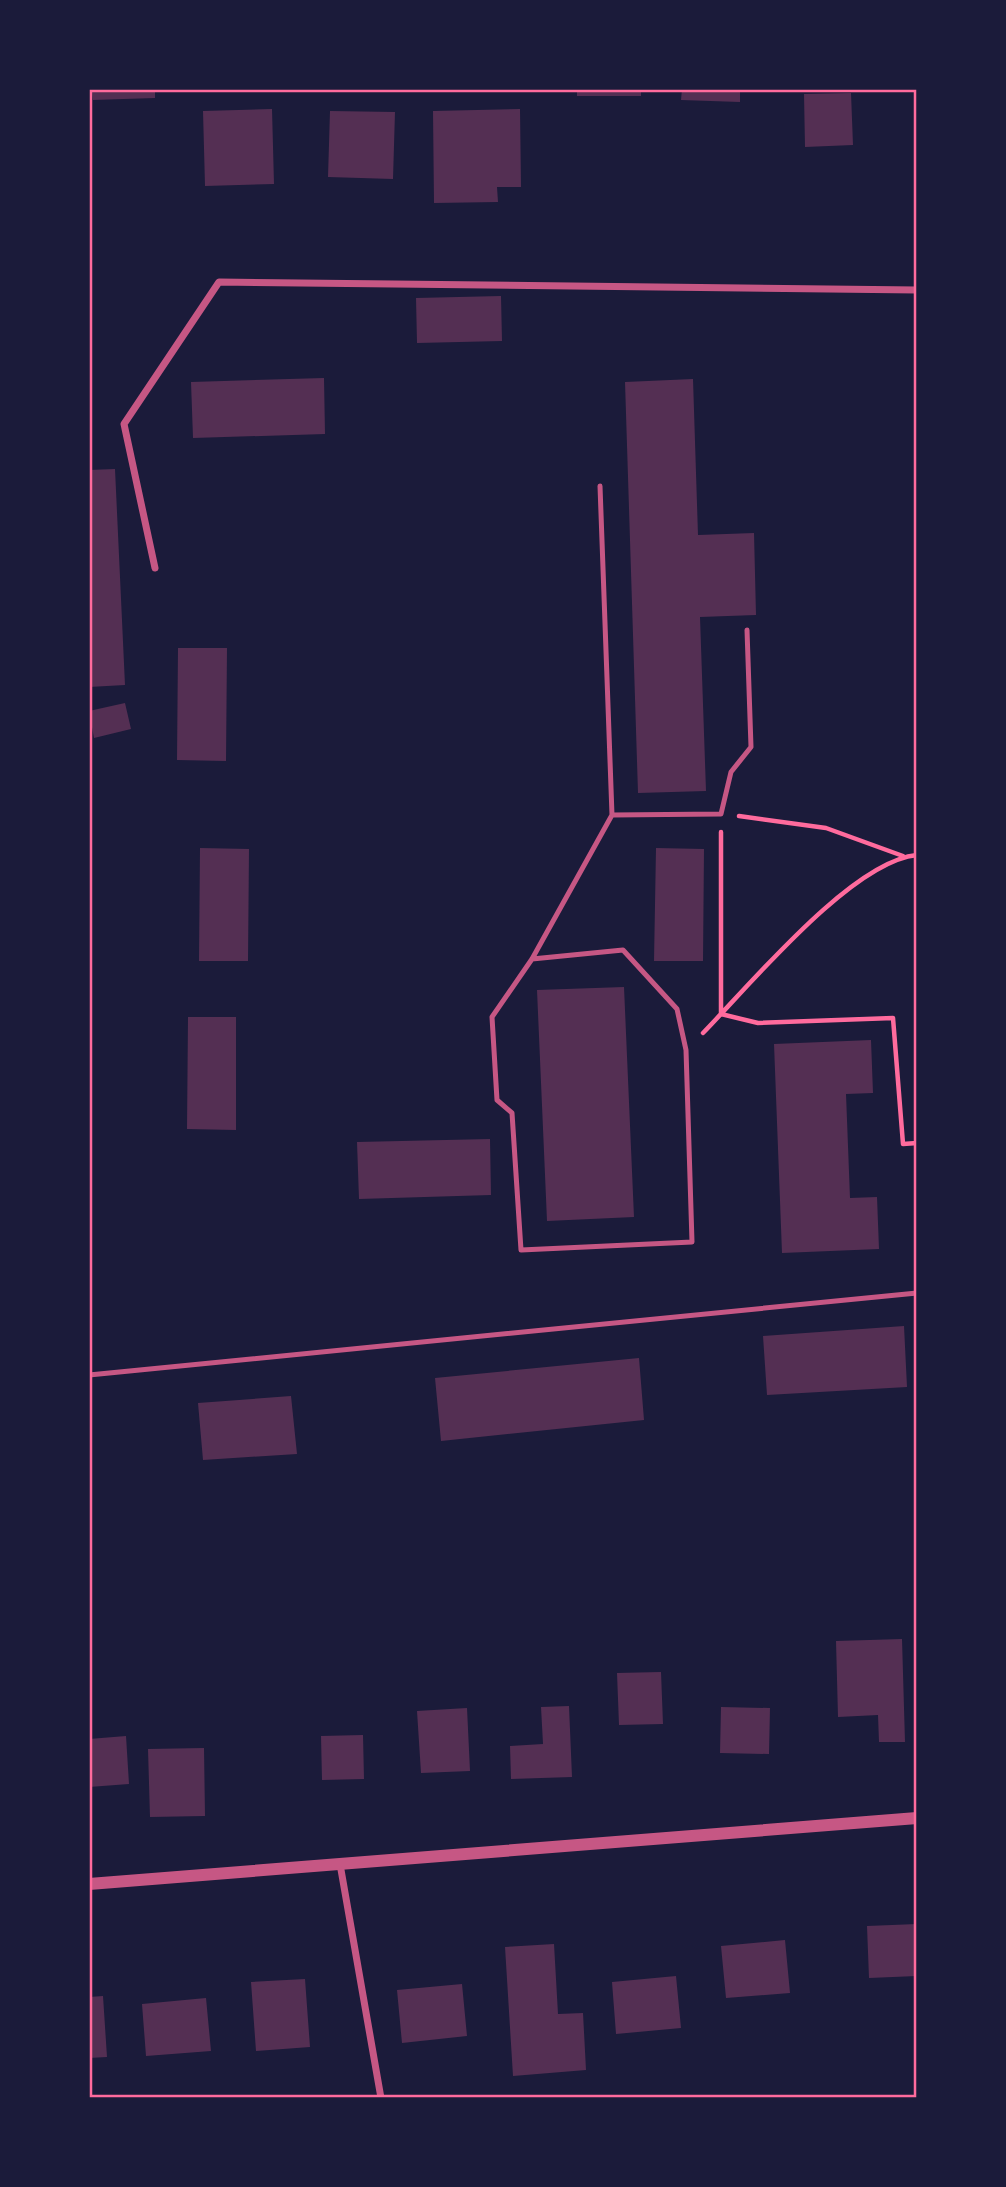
<svg xmlns="http://www.w3.org/2000/svg" width="1006" height="2187" viewBox="0 0 1006 2187" font-family="'Source Sans 3',sans-serif">
<rect width="100%" height="100%" fill="#1b1b3a"/>
<path fill="#542f53" d="M92 89H155V98L93 100Z
M577 89H641V96H577Z
M682 89H740V102L681 100Z
M851 93 853 145 805 147 804 94Z
M272 109 274 184 205 186 203 111Z
M520 109 521 187H497L498 202 434 203 433 111Z
M330 111 395 112 393 179 328 177Z
M501 296 502 341 417 343 416 298Z
M324 378 325 434 193 438 191 382Z
M693 379 698 535 754 533 756 615 700 617 706 791 638 793 625 382Z
M115 469 125 685 89 687V470Z
M178 648H227L226 761 177 760Z
M125 703 131 729 94 738 89 711Z
M200 848 249 849 248 961H199Z
M656 848 704 849 703 961H654Z
M624 987 634 1217 547 1221 537 990Z
M188 1017H236V1130L187 1129Z
M871 1040 873 1093 846 1094 850 1198 877 1197 879 1249 782 1253 774 1044Z
M490 1139 491 1195 359 1199 357 1142Z
M904 1326 907 1387 767 1395 763 1336Z
M639 1358 644 1420 441 1441 435 1378Z
M291 1396 297 1454 203 1460 198 1403Z
M902 1639 905 1742H879L878 1715 838 1717 836 1641Z
M661 1672 663 1724 619 1725 617 1673Z
M569 1706 572 1777 511 1779 510 1746 543 1744 541 1707Z
M721 1707 770 1708 769 1754 720 1753Z
M467 1708 470 1771 421 1773 417 1711Z
M363 1735 364 1779 322 1780 321 1736Z
M126 1736 129 1784 89 1787V1739Z
M204 1748 205 1816 150 1817 148 1749Z
M917 1924V1976L869 1978 867 1926Z
M785 1940 790 1993 726 1998 721 1946Z
M554 1944 558 2014 583 2013 586 2070 513 2076 505 1947Z
M676 1976 681 2028 616 2034 612 1982Z
M305 1979 310 2047 256 2051 251 1982Z
M462 1984 467 2036 402 2043 397 1990Z
M103 1996 107 2057 89 2058V1997Z
M206 1998 211 2051 146 2056 142 2004Z"/>
<g fill="none" stroke-linecap="round" stroke-linejoin="round">
<path stroke="#ff6b9d" stroke-width="4.5" d="M739 816 826 828 903 856
M721 832V1014L758 1023 893 1018 903 1144 917 1143
M703 1033C749 986 852 861 917 855"/>
<path stroke="#c65784" stroke-width="5" d="M600 486 612 815
M532 959 623 950 677 1009 686 1050 692 1242 521 1250 512 1113 497 1100 492 1017 532 959 612 815 721 814 731 772 751 747 747 630
M89 1375 917 1293"/>
<path stroke="#c65784" stroke-width="7" d="M155 568 124 424 219 282 917 290
M340 1864 381 2098"/>
<path stroke="#c65784" stroke-width="12" d="M89 1884 917 1818"/>
</g>
<rect width="1006" height="2187" fill="none" stroke="#1b1b3a" stroke-width="182"/>
<rect x="91" y="91" width="824" height="2005" fill="none" stroke="#ff6b9d" stroke-width="2.5"/>
</svg>
